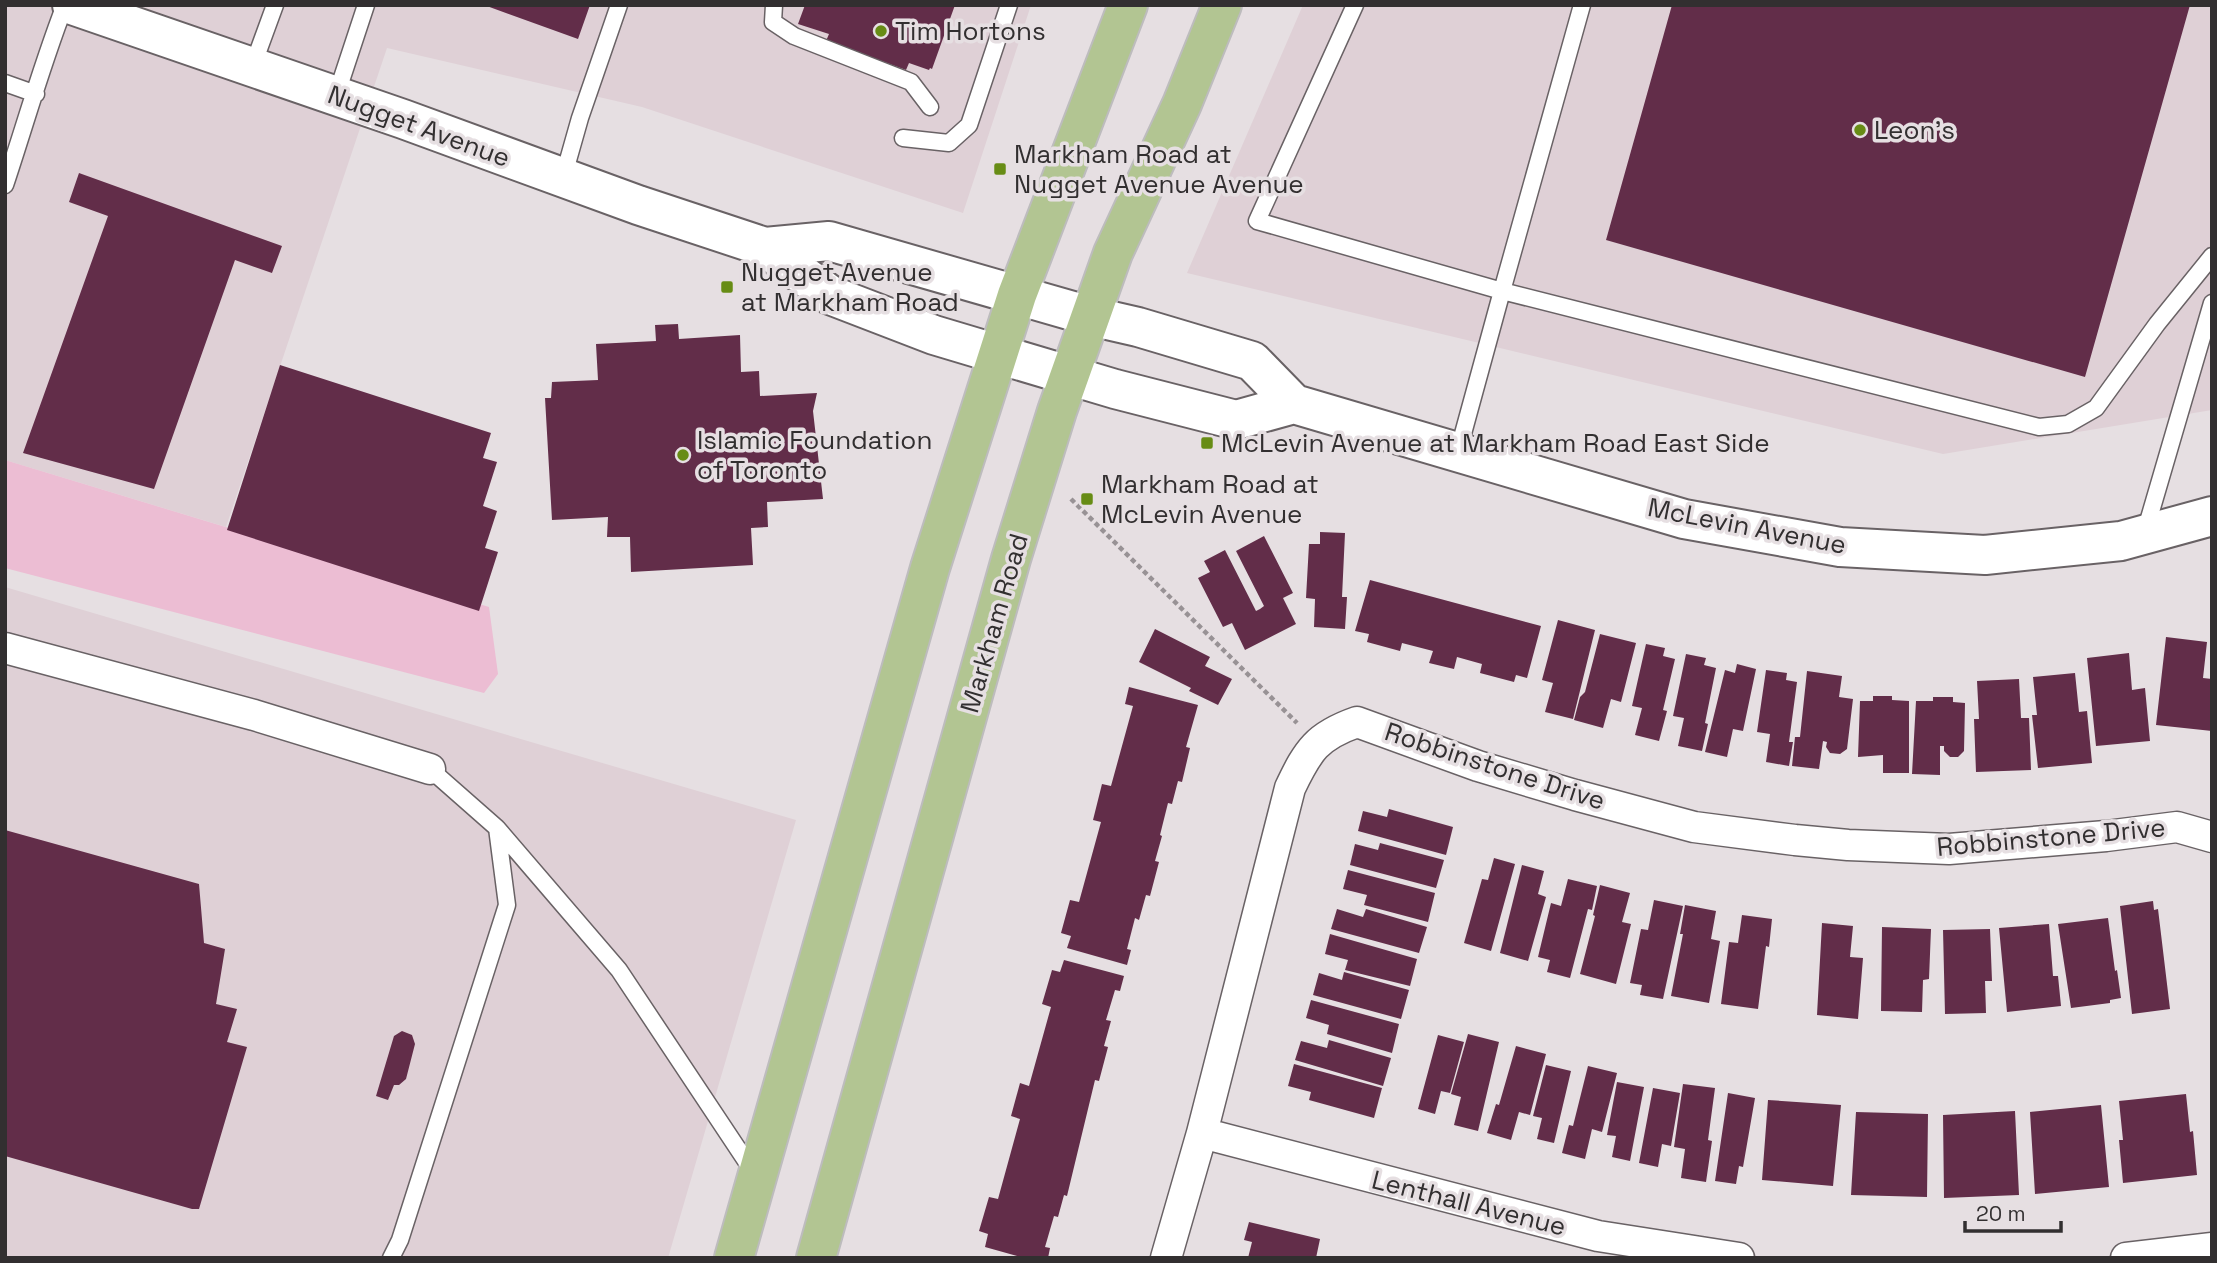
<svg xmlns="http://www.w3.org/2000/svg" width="2217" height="1263" viewBox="0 0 2217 1263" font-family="'Space Grotesk',sans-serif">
<rect width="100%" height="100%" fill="#e6dfe2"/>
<path fill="#dfd0d6" d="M5 5H1031L963 213 642 107 387 48 226 527 5 460Z
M1303 5H2212V410L1943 454 1187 273Z
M5 587 796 820 668 1258H5Z"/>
<path fill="#ecbdd3" d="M5 460 489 607 498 674 484 693 5 568Z"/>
<path fill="#622d49" d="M484 5H590L578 39Z
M805 5H955L932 69 930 68 929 70 909 63 906 70 826 41 829 34 798 24Z
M1672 5H2190L2085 377 1606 240Z
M79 173 282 246 272 273 235 260 154 489 23 453 108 216 69 202Z
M678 324 679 339 740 335 741 372 759 371 760 396 817 393 813 411 823 499 767 502 768 527 751 528 753 565 631 572 630 537H607L608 517 552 520 545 398H551L552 382 598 380 596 344 656 341 655 325Z
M280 365 491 433 483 458 497 462 483 506 497 511 485 548 498 552 479 611 227 530Z
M1320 532 1345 533 1342 597H1347L1345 629 1314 627 1315 599 1306 598 1309 544H1320Z
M1264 536 1293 593 1283 598 1296 624 1245 650 1232 623 1223 627 1198 578 1210 572 1204 561 1225 550 1256 611 1260 609 1264 606 1236 551Z
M1370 580 1541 626 1527 678 1516 675 1514 682 1480 673 1482 664 1457 657 1454 669 1429 663 1433 651 1402 643 1400 651 1367 642 1369 634 1355 631Z
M1558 620 1595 630 1573 719 1545 712 1553 683 1542 680Z
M1155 629 1210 657 1205 666 1232 679 1218 705 1189 691 1191 688 1139 662Z
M1600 634 1636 643 1621 702 1611 699 1603 728 1574 720 1580 697 1585 692Z
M2166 637 2207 642 2203 678 2212 679V731L2156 725Z
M1646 644 1665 648 1663 656 1675 659 1663 710 1667 711 1659 741 1635 735 1642 708 1632 706Z
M2129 653 2132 690 2145 688 2150 741 2096 746 2087 658Z
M1686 654 1706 658 1704 665 1716 668 1705 723 1708 724 1702 751 1678 746 1684 718 1673 716Z
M1737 664 1756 669 1743 731 1733 729 1727 757 1705 752 1725 670 1735 673Z
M1766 670 1787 673 1786 680 1797 682 1789 742H1793L1789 766 1766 762 1770 734 1757 732Z
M1807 671 1842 676 1839 697 1853 699 1847 749 1840 754 1830 753 1826 747 1827 742 1823 741 1819 769 1792 766 1795 737H1800Z
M2075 673 2079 712 2087 711 2092 763 2038 768 2032 715H2037L2033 677Z
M2019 679 2021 718H2029L2031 770 1976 772 1974 719H1979L1977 681Z
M1129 687 1198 705 1186 747 1190 748 1182 782 1178 781 1172 804 1168 803 1160 835 1162 836 1155 861 1159 862 1150 896 1146 895 1139 920 1135 918 1127 949 1131 950 1127 965 1067 948 1071 936 1061 933 1070 900 1079 902 1101 822 1093 820 1102 784 1111 786 1133 706 1125 704Z
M1873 696H1892V700L1909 701V773H1883V755L1858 757 1860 701H1873Z
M1933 697H1953V702L1965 703 1964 751 1958 757H1950L1944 751V746H1940V775L1912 774 1916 701H1933Z
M1389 809 1453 827 1446 855 1358 831 1363 811 1387 817Z
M5 830 199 884 204 943 225 949 216 1004 237 1009 227 1042 247 1047 199 1209H192L5 1156Z
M1380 843 1444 860 1436 888 1350 865 1355 844 1378 850Z
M1494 858 1515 864 1491 951 1464 943 1482 879 1488 880Z
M1522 865 1544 871 1538 894 1546 897 1528 961 1500 953Z
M1348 870 1435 893 1428 922 1364 905 1367 895 1343 889Z
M1568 879 1597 886 1592 910 1588 909 1570 978 1547 972 1550 960 1538 957 1551 903 1561 906Z
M1600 885 1630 893 1622 922 1631 924 1616 984 1580 974 1595 916 1593 915Z
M1654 900 1683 906 1663 999 1640 995 1642 985 1630 983 1641 929 1648 930Z
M2153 901 2154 910 2158 909 2170 1009 2132 1014 2120 906Z
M1685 905 1716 911 1711 939 1720 941 1709 1003 1671 996 1683 934H1680Z
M1337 909 1363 917 1366 909 1427 927 1419 953 1331 929Z
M1742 915 1772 919 1769 947 1766 946 1758 1009 1721 1004 1729 942 1738 943Z
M2108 918 2115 971 2117 970 2121 998 2110 1000V1003L2071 1008 2058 924Z
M1822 923 1853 926 1850 957 1863 958 1858 1019 1817 1015Z
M2049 924 2053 976H2058L2061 1006 2007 1012 1999 928Z
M1882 927 1931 929 1929 979 1923 980 1922 1012 1881 1011Z
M1990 929 1992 981H1985L1986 1013 1945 1014 1943 930Z
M1330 934 1417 959 1410 986 1345 970 1348 960 1325 954Z
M1064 960 1124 976 1120 991 1115 990 1106 1020 1111 1021 1104 1046 1108 1047 1099 1081 1095 1080 1067 1196 1064 1195 1058 1217 1054 1216 1045 1247 1050 1248 1048 1258H1024L985 1247 988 1234 979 1231 989 1197 998 1199 1020 1119 1011 1116 1020 1083 1029 1086 1051 1007 1042 1004 1052 970 1060 972Z
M1344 972 1409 990 1401 1019 1313 995 1319 973 1342 980Z
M1311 1000 1399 1024 1392 1053 1327 1034 1329 1025 1306 1018Z
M402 1031 412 1035 415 1044 406 1079 399 1085H394L388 1100 376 1096 394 1036Z
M1468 1034 1499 1042 1478 1131 1454 1125 1461 1097 1451 1094Z
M1438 1035 1464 1042 1450 1093 1441 1091 1435 1114 1418 1109Z
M1329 1040 1391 1058 1383 1086 1295 1060 1301 1041 1327 1048Z
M1516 1046 1546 1054 1530 1115 1519 1112 1511 1140 1487 1133 1496 1104 1499 1105Z
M1294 1064 1382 1088 1374 1118 1309 1100 1311 1092 1288 1086Z
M1546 1065 1571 1071 1554 1143 1537 1139 1542 1118 1533 1116Z
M1588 1066 1617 1073 1602 1132 1592 1129 1585 1159 1562 1153 1569 1125 1573 1126Z
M1617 1082 1644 1087 1630 1161 1612 1157 1616 1136 1607 1135Z
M1683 1084 1715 1088 1708 1140 1712 1141 1706 1182 1681 1178 1685 1149 1674 1147Z
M1653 1088 1680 1093 1671 1146 1662 1144 1658 1167 1639 1163Z
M1728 1093 1755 1098 1743 1167 1739 1166 1736 1184 1715 1181Z
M2186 1094 2190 1132 2193 1131 2197 1175 2123 1183 2119 1140H2123L2119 1101Z
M1768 1100 1841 1105 1833 1186 1762 1180Z
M2101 1105 2109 1187 2035 1194 2030 1112Z
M2015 1111 2019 1195 1944 1198 1943 1115Z
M1856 1112 1928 1114 1927 1197 1851 1195Z
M1249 1222 1320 1239 1316 1258 1306 1256 1305 1258H1248L1252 1242 1244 1240Z"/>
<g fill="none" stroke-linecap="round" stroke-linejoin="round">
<defs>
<path id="lane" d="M774 5 773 22 794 36 911 82 930 107
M1355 5 1257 221 1502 291 1582 5
M252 68 275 5
M5 83 36 94
M336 96 366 5
M903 138 949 143 969 125 1009 5
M563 178 580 118 619 5
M5 185C25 125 42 64 65 5
M1458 452 1502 291 2039 427 2068 424 2096 408 2157 324 2212 256
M2145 532 2212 303
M497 828 619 970 754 1173
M391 1258 400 1240 507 905 497 828 430 769"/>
<path id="street" d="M5 648 254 715 430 769
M1202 1133 1598 1236 1739 1258
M1166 1258 1202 1133 1290 788C1308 750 1317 736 1357 722L1478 766 1575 795 1694 827 1795 840 1848 845 1949 849 2106 836 2177 827 2212 837
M2126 1258 2212 1248"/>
<path id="secondary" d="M72 5 403 119 638 205 765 247 830 295 934 335 1115 389 1236 420 1294 404
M765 247 829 241 1090 316 1138 327 1252 361 1294 404 1684 519 1840 547 1985 555 2121 541 2212 516"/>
<path id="primary" d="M734 1258 930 568 1017 295 1128 5
M816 1258 1011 559 1057 411 1113 253 1182 104 1222 5"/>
</defs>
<use href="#lane" stroke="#696265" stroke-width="19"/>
<use href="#street" stroke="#696265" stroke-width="33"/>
<use href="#secondary" stroke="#696265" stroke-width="42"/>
<use href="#primary" stroke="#bdbcbd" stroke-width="42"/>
<path stroke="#989295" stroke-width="4.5" stroke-dasharray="5 3.5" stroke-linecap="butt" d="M1071 499 1297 723"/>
<use href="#lane" stroke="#fff" stroke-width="16"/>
<use href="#street" stroke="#fff" stroke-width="30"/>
<use href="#secondary" stroke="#fff" stroke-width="38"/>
<use href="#primary" stroke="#b2c592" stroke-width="38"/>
</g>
<g fill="#678c15" stroke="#e6dfe2" stroke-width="2.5">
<circle cx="881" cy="31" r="7"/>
<circle cx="1860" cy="130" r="7"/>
<rect x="993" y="162" width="14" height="14" rx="3.5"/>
<rect x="720" y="280" width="14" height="14" rx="3.5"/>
<rect x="1200" y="436" width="14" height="14" rx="3.5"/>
<circle cx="683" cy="455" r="7"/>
<rect x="1080" y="492" width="14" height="14" rx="3.5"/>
</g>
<g text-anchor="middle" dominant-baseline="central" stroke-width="7" stroke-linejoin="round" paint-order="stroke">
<g font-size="26" fill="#322f30" stroke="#e6dfe2" text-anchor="start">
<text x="895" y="31">Tim Hortons</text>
<text x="1874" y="130">Leon's</text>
<text x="1014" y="154">Markham Road at<tspan x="1014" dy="30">Nugget Avenue Avenue</tspan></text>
<text x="741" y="272">Nugget Avenue<tspan x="741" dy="30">at Markham Road</tspan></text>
<text x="697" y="440">Islamic Foundation<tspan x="697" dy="30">of Toronto</tspan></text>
<text x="1221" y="443">McLevin Avenue at Markham Road East Side</text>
<text x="1101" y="484">Markham Road at<tspan x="1101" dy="30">McLevin Avenue</tspan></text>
</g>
<g font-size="26" fill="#322f30" stroke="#e6dfe2">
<text transform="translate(419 126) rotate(20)">Nugget Avenue</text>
<text transform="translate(1747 526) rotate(11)">McLevin Avenue</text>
<text transform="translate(994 623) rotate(-74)">Markham Road</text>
<text transform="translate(1495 766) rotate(18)">Robbinstone Drive</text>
<text transform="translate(2051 837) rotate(-5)">Robbinstone Drive</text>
<text transform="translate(1469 1203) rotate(14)">Lenthall Avenue</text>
</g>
</g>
<rect width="2217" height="1263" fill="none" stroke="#322f30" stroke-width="14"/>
<path d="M1965 1221v10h96v-10" fill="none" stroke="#322f30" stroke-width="3.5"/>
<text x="1976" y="1221" font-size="21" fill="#322f30" stroke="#e6dfe2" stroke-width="5" paint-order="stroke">20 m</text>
</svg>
